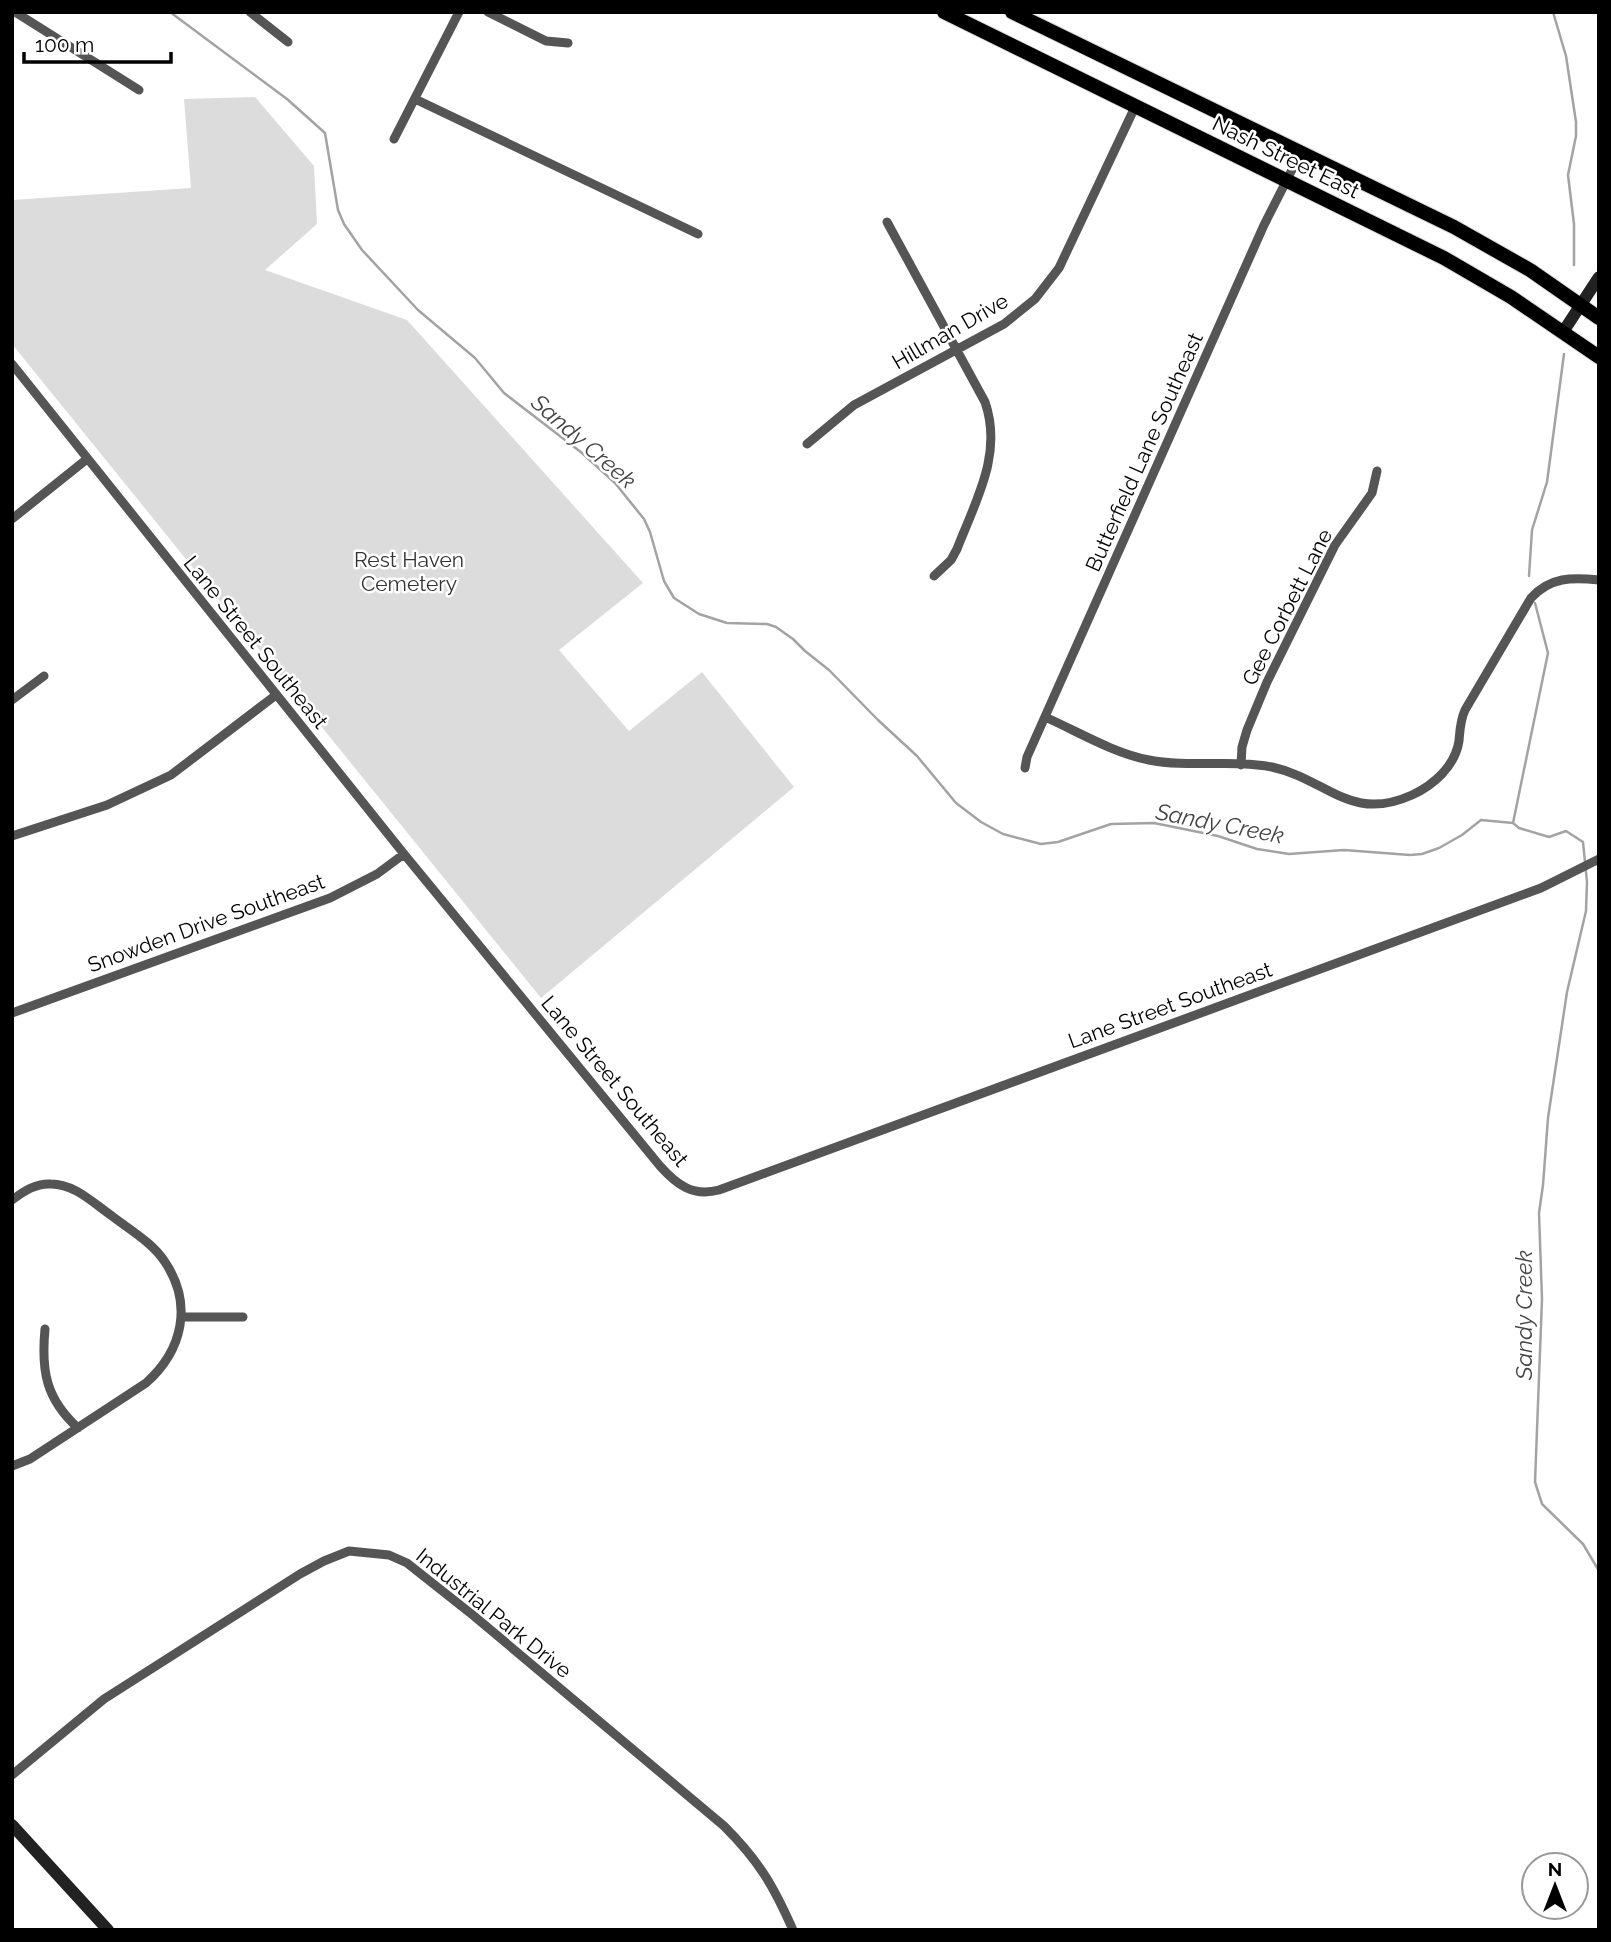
<svg xmlns="http://www.w3.org/2000/svg" width="1611" height="1942" viewBox="0 0 1611 1942" font-family="Raleway,sans-serif">
<rect width="100%" height="100%" fill="#fff"/>
<path fill="#dcdcdc" d="M255 97 314 166 317 224 265 270 407 320 643 583 559 650 629 731 702 672 794 787 541 998 12 344V200L191 188 184 99Z"/>
<g fill="none" stroke-linecap="round" stroke-linejoin="round">
<path stroke="#a3a3a3" stroke-width="2.5" d="M170 12 287 99 325 133 338 210 344 224 362 250 418 310 475 358 504 393 582 453 615 483 644 519 650 532 664 581 674 598 699 614 727 623 767 624 776 627 793 639 805 651 829 670 878 720 917 756 956 803 981 822 1003 834 1041 844 1058 842 1111 824 1154 823 1218 836 1257 849 1289 854 1344 850 1410 855 1422 854 1439 848 1462 835 1481 820 1513 823 1519 828 1549 837 1566 831 1583 842 1587 882 1586 911 1567 992 1548 1118 1543 1185 1539 1213 1542 1299 1535 1482 1542 1504 1583 1544 1599 1571
M1553 12 1566 56 1576 122V136L1568 175 1574 224V265
M1529 576 1532 530 1547 482 1564 354
M1513 823 1548 653 1535 603"/>
<defs>
<path id="primary" d="M944 12 1444 258 1511 297 1599 357
M1012 12 1454 227 1530 270 1599 318"/>
</defs>
<use href="#primary" stroke="#dbdbdb" stroke-width="16"/>
<path stroke="#555" stroke-width="9" d="M15 12 139 90
M250 12 288 42
M488 12 546 41 568 43
M415 99 698 234
M394 139 459 12
M887 222 985 402C1003 454 976 500 957 549L951 560 934 576
M12 364 404 854 660 1166C677 1185 693 1197 719 1190L1541 888 1599 859
M807 444 854 405 1004 324 1035 299 1059 268 1135 107
M12 519 87 459
M12 700 44 676
M1045 717C1079 732 1113 753 1149 760 1189 768 1231 759 1272 767 1327 779 1350 823 1412 795 1434 785 1455 766 1459 741 1460 730 1460 721 1465 710L1531 598C1550 577 1572 577 1599 580
M1241 765 1242 747 1247 730 1267 682 1335 545 1372 493 1377 471
M1025 768 1027 757 1264 225 1301 152
M12 836 107 805 171 775 276 695
M12 1013 330 898 377 874 404 854
M12 1200C24 1191 36 1183 51 1184 75 1184 93 1203 112 1216 130 1230 153 1243 165 1262 193 1304 183 1350 146 1383L30 1459 12 1466
M183 1317H243
M45 1329C41 1371 46 1399 78 1428
M12 1775 104 1699 300 1574 324 1561 349 1551 389 1555 407 1563 474 1616 724 1826C759 1861 773 1885 793 1930"/>
<path stroke="#222" stroke-width="12" d="M1563 332 1599 277
M12 1825 108 1930"/>
<use href="#primary" stroke="#000" stroke-width="14"/>
</g>
<g text-anchor="middle" dominant-baseline="central" stroke-width="5" stroke-linejoin="round" paint-order="stroke">
<g font-size="21" fill="#000" stroke="#fff">
<text transform="translate(1286 157) rotate(26)">Nash Street East</text>
<text transform="translate(950 331) rotate(-30)">Hillman Drive</text>
<text transform="translate(1144 452) rotate(-66)">Butterfield Lane Southeast</text>
<text transform="translate(1287 607) rotate(-63)">Gee Corbett Lane</text>
<text transform="translate(256 642) rotate(51)">Lane Street Southeast</text>
<text transform="translate(206 923) rotate(-20)">Snowden Drive Southeast</text>
<text transform="translate(1170 1005) rotate(-20)">Lane Street Southeast</text>
<text transform="translate(615 1081) rotate(50)">Lane Street Southeast</text>
<text transform="translate(494 1613) rotate(39)">Industrial Park Drive</text>
</g>
<g font-size="21" fill="#333" stroke="#fff">
<text x="409" y="559">Rest Haven<tspan x="409" dy="24">Cemetery</tspan></text>
</g>
<g font-size="23" font-style="italic" fill="#444" stroke="#fff">
<text transform="translate(584 441) rotate(41)">Sandy Creek</text>
<text transform="translate(1220 823) rotate(11)">Sandy Creek</text>
<text transform="translate(1523 1315) rotate(-90)">Sandy Creek</text>
</g>
</g>
<rect width="1611" height="1942" fill="none" stroke="#000000" stroke-width="28"/>
<g transform="translate(1555 1886)"><circle r="33" fill="#ffffff" stroke="#999999" stroke-width="2"/>
<path d="M0-5L12 26L0 18L-12 26Z" fill="#000000"/>
<text y="-10" font-size="19" font-weight="bold" text-anchor="middle" fill="#000000">N</text>
</g>
<path d="M24 52v10h147v-10" fill="none" stroke="#000000" stroke-width="3.5"/>
<text x="35" y="52" font-size="21" fill="#000000" stroke="#ffffff" stroke-width="5" paint-order="stroke">100 m</text>
</svg>
